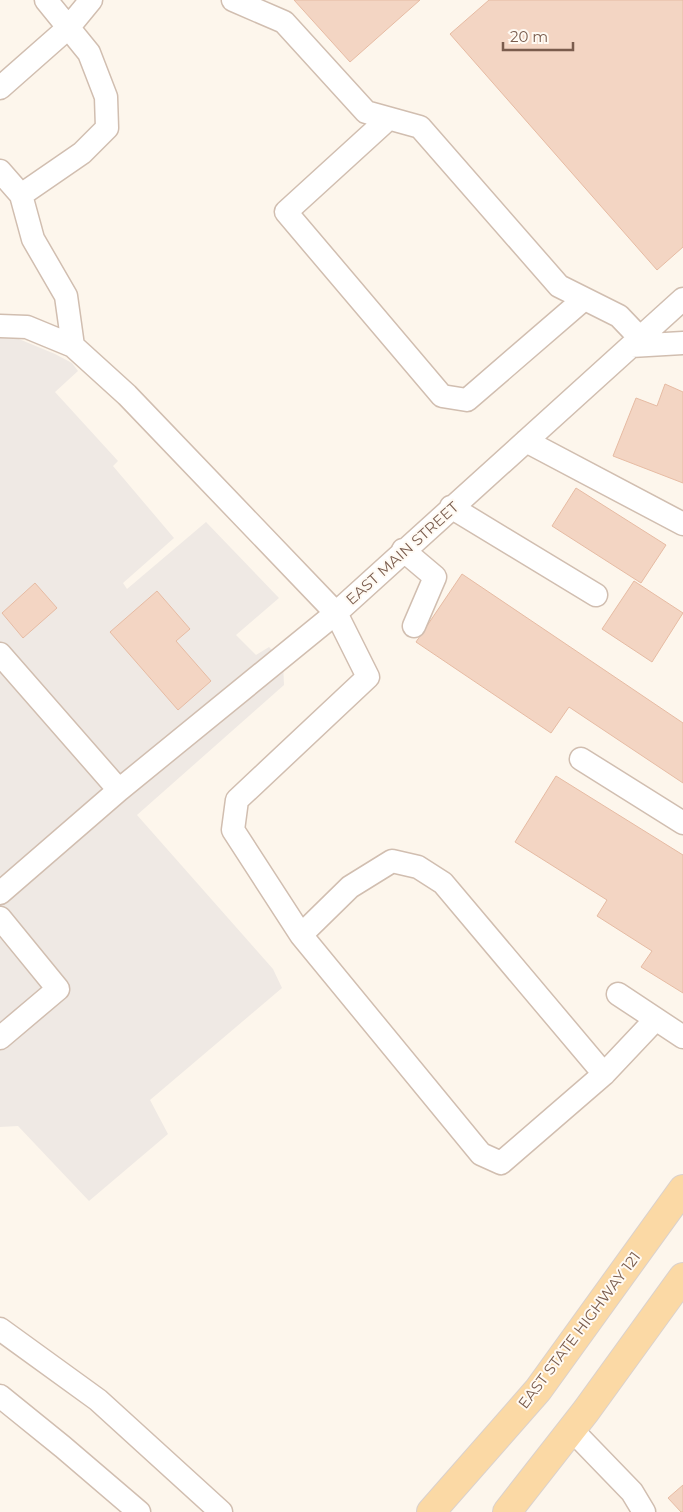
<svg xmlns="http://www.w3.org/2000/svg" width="683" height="1512" viewBox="0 0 683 1512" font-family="Montserrat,sans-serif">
<rect width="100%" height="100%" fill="#fdf6ec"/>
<path fill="#efe9e4" d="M0 336 14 337 55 354 72 363 78 371 55 392 118 461 113 466 174 538 123 583 127 589 206 522 279 598 236 635 256 655 269 647 283 661 284 685 137 815 273 969 282 988 150 1100 168 1134 89 1201 18 1126 0 1127Z"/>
<path fill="#f3d5c3" stroke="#e6bba3" d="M294 0H420L350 62Z
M489 0H683V247L657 270 450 34Z
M665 384 683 392V483L613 456 636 398 657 406Z
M576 488 666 545 641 583 552 526Z
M462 574 683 723V783L569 707 551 733 416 642Z
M634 581 683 613 652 662 602 629Z
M35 583 57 608 23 638 2 613Z
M157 591 190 629 176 641 211 681 178 710 110 632Z
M556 776 683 855V993L641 967 652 951 597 916 607 900 515 842Z
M683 1485V1512H681L668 1498Z"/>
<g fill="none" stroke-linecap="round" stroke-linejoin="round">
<defs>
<path id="minor" d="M233 0 284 22 366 112 420 127 559 286 619 316 640 338
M0 88 68 28 91 0
M388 119 286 212 442 396 467 400 584 299
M0 171 21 195 33 239 66 296 73 346
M21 195 82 153 107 128 106 97 89 53 46 0
M0 326 27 327 73 346 127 395 336 613 631 346 683 343
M631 346 683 299
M526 441 683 524
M451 507 596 595
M403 550 435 577 414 626
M0 654 119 790
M581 759 683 823
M0 893 119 790 336 613 368 677 237 800 233 830 301 935 481 1154 501 1163 604 1074 655 1020
M0 918 58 989 0 1038
M301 935 350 887 392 861 418 867 443 883 604 1074
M618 994 683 1037
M0 1329 98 1400 221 1512
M0 1396 63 1447 139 1512
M572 1430 632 1492 644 1512"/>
<path id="major" d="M431 1512 538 1390 683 1189
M507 1512 586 1411 683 1277"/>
</defs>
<use href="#minor" stroke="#d1beb0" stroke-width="25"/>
<use href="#major" stroke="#dad1cd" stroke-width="30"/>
<use href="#minor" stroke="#fff" stroke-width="22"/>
<use href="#major" stroke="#fbd9a5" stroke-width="28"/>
</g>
<g text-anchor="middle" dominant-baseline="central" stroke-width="4" stroke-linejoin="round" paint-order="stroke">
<g font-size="15" fill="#7a5c4d" stroke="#fffaf3">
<text transform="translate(402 553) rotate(-42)">EAST MAIN STREET</text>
<text transform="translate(579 1330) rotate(-53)">EAST STATE HIGHWAY 121</text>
</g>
</g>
<path d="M503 42v8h70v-8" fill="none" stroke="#7a5c4d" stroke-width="2.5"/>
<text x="510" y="42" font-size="15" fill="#7a5c4d" stroke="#fffaf3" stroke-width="4" paint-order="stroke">20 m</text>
</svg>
